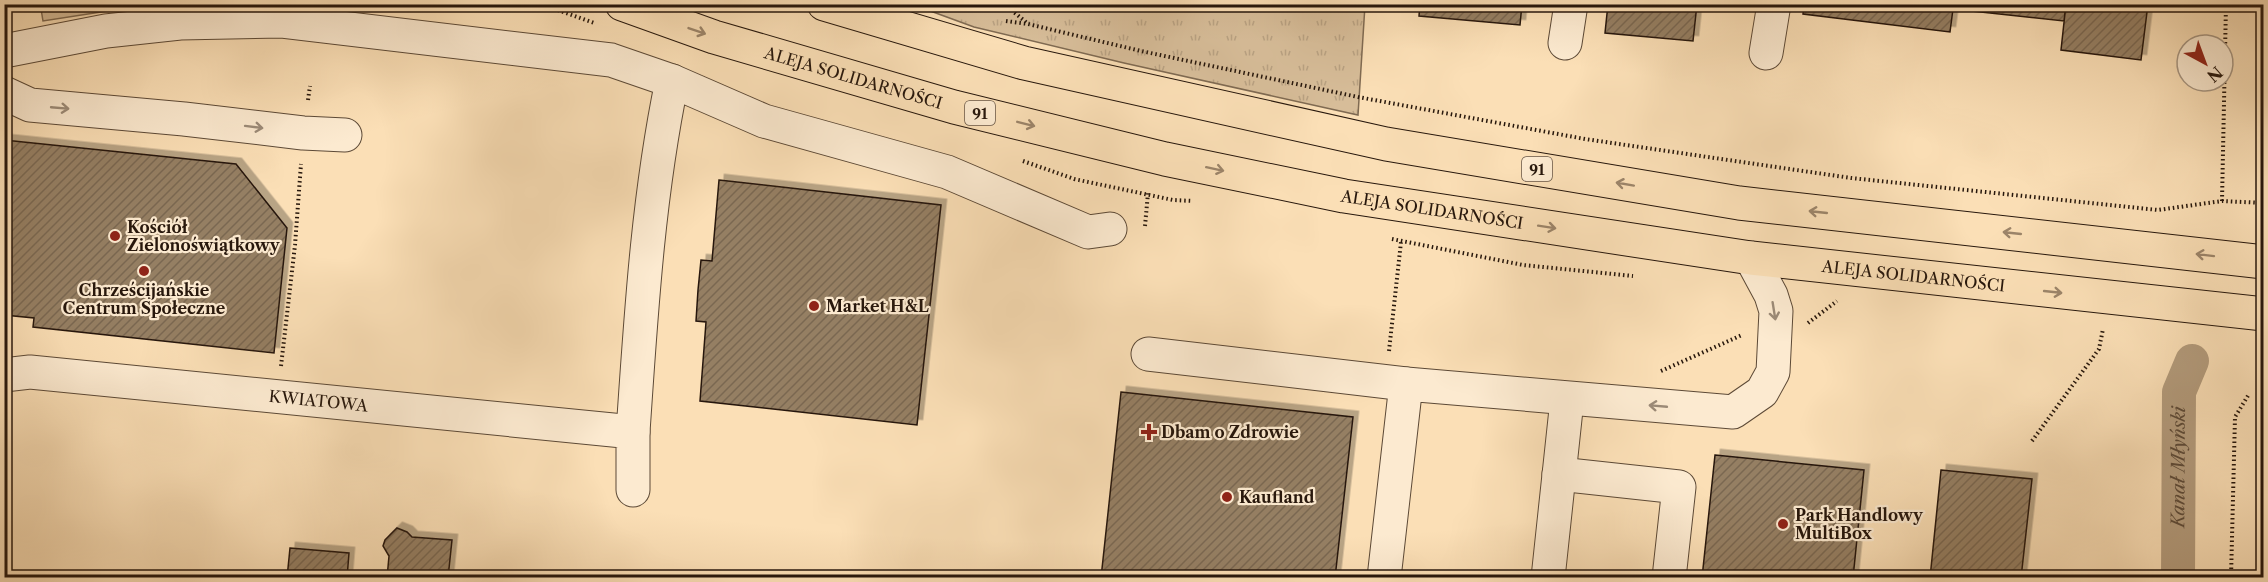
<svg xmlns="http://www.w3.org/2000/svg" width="2268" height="582" viewBox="0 0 2268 582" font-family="'Libre Caslon Text',serif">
<defs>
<pattern id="grass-tufts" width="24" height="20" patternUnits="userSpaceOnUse" patternTransform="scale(1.5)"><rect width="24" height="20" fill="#d7bd99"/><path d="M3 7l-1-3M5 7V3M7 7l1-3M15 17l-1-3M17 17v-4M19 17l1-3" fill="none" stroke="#b9a283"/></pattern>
<pattern id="building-hatch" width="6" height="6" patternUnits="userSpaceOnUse" patternTransform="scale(1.5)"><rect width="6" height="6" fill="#957f64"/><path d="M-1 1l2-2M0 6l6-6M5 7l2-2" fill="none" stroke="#7a6751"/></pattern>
<filter id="shadow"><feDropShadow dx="5.5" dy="-5.5" stdDeviation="0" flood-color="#0004"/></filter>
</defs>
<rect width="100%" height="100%" fill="#fbdfb6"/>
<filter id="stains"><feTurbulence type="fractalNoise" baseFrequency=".00333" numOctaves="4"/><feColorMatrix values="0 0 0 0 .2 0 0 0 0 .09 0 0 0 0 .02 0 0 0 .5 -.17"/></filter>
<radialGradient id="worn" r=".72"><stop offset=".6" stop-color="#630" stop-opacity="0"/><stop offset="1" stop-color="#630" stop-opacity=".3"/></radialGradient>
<path fill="url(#grass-tufts)" stroke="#7f6a52" stroke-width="1.5" d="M51 4H146V5L43 21 41 9Z
M914 5H1365L1358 115 1124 63 974 27Z"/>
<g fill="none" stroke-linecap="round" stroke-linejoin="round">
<path stroke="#b39b7c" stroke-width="34" id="s1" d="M2178 578 2179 392 2192 361"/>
</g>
<path fill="url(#building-hatch)" stroke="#27170c" stroke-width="1.5" filter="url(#shadow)" d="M1420 4H1522L1520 25 1419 16Z
M1608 4H1697L1693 41 1605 33Z
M1804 4H2066L2064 21 1953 9 1950 32 1803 14Z
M2066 4H2148L2141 60 2061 50Z
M4 140 236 164 287 228 274 353 33 327 34 318 4 315Z
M719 180 941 205 917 425 700 401 706 322 696 321 698 290 701 260 712 261Z
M1121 392 1353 417 1335 578H1101Z
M1715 455 1864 470 1853 578H1702Z
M1941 470 2032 479 2021 578H1930Z
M397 528 407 532 412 537 452 540 448 578H387L389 556 383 546 385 540Z
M290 548 349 553 347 578H287Z"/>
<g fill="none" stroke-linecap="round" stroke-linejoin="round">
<defs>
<g id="minor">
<path d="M1565 43 1571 4"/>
<path d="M4 51 106 31 180 23 282 21 611 60 672 81 764 121 947 172 1088 232 1110 229"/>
<path d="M1766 53 1774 4"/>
<path d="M4 93 30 105 184 119 303 133 345 135"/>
<path d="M1148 354 1406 384"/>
<path id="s2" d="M4 375 30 372 633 432V490"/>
<path d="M633 432C641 314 648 197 672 81"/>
<path d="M1559 474 1679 487 1669 578"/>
<path d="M1384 578 1406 384 1733 412 1762 392 1773 372 1776 311 1771 295 1751 258"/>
<path d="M1548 578 1567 400"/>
</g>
<g id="major">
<path id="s3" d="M622 4 714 37 954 107 1165 159 1344 196 1751 258 2264 314"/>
<path d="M824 4 1024 63 1386 144 1739 203 2264 262"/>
</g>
</defs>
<use href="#minor" stroke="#5c4936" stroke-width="35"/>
<use href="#major" stroke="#27170c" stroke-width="35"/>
<path stroke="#27170c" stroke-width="4" stroke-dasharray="1.5 3" stroke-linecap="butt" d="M541 4 594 23
M999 4 1009 8 1027 23
M4 9 29 4
M1006 21 1028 24 1141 51 1358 97 1585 139 1851 178 2158 210 2222 201 2264 203
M308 100 310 86
M1023 161 1074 179 1173 200 1193 201
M2222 201 2226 4
M1145 226 1148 193
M1392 239 1523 265 1633 276
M1808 323 1837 301
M1389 351 1401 242
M281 366 295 245 301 164
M1661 371 1742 335
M2032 441 2099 349 2103 329
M2231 578 2235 417 2249 394"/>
<use href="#minor" stroke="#fcead0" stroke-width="33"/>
<use href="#major" stroke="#fbdfb6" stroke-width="33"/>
</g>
<defs><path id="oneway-shaft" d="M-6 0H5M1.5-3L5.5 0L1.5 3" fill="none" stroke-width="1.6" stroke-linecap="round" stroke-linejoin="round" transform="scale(1.5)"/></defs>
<g stroke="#9c856a">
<use href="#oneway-shaft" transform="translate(697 31) rotate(19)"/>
<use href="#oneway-shaft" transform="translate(1026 124) rotate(14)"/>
<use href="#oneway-shaft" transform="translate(1215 169) rotate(12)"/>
<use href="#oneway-shaft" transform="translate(1625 184) rotate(-170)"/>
<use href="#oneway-shaft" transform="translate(1818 212) rotate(-174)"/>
<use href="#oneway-shaft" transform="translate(1547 227) rotate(9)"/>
<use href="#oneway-shaft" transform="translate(2012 233) rotate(-174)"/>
<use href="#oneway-shaft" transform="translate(2205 255) rotate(-173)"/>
<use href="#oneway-shaft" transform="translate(2053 292) rotate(6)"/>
</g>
<g stroke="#9c8b78">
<use href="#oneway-shaft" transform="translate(60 108) rotate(5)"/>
<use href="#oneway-shaft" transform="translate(254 127) rotate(7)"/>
<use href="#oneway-shaft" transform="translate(1774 311) rotate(81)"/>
<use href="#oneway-shaft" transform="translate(1658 406) rotate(-175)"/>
</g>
<g fill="#8f2418" stroke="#fcead0" stroke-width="2">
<circle cx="115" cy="236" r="6"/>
<circle cx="144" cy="271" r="6"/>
<circle cx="814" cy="306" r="6"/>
<path d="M1146 423h6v6h6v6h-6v6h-6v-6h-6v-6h6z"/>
<circle cx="1227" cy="497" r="6"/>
<circle cx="1783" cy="524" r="6"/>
</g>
<g text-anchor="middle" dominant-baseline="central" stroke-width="4.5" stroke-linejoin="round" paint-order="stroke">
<g fill="#fcead0" stroke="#675647" stroke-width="1.5">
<rect x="965" y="101" width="30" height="24" rx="4.5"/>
<rect x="1522" y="157" width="30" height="24" rx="4.5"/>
</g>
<g font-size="15" font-weight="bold" fill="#27170c">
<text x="980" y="113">91</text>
<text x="1537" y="169">91</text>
</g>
<g font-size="16" fill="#27170c" stroke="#fcead0">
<text stroke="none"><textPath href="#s3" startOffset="243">ALEJA SOLIDARNOŚCI</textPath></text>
<text stroke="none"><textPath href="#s3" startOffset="837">ALEJA SOLIDARNOŚCI</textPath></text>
<text stroke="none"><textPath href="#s3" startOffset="1323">ALEJA SOLIDARNOŚCI</textPath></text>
<text stroke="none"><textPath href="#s2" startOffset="316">KWIATOWA</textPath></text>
</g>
<g font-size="16" font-weight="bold" fill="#27170c" stroke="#fcead0" text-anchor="start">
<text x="127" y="227">Kościół<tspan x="127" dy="18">Zielonoświątkowy</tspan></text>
<text x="144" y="290" text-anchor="middle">Chrześcijańskie<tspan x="144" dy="18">Centrum Społeczne</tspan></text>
<text x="826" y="306">Market H&amp;L</text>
<text x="1161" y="432">Dbam o Zdrowie</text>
<text x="1239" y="497">Kaufland</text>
<text x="1795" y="515">Park Handlowy<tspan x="1795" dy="18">MultiBox</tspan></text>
</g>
<g font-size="18" font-style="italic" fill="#5f4c39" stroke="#fcead0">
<text stroke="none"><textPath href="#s1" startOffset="111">Kanał Młyński</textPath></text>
</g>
</g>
<rect width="2268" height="582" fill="none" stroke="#fbdfb6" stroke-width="24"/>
<rect x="6" y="6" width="2256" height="570" fill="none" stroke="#27170c" stroke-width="3"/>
<rect x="12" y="12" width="2244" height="558" fill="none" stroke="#27170c" stroke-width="1.5"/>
<g transform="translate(2205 63) rotate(139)"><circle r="28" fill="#fcead0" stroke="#a79682" stroke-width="1.5"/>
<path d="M0-4.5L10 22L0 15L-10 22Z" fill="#8f2418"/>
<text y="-9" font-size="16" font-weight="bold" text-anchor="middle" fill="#27170c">N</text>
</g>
<rect width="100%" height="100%" filter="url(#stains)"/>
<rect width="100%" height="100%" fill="url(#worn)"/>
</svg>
